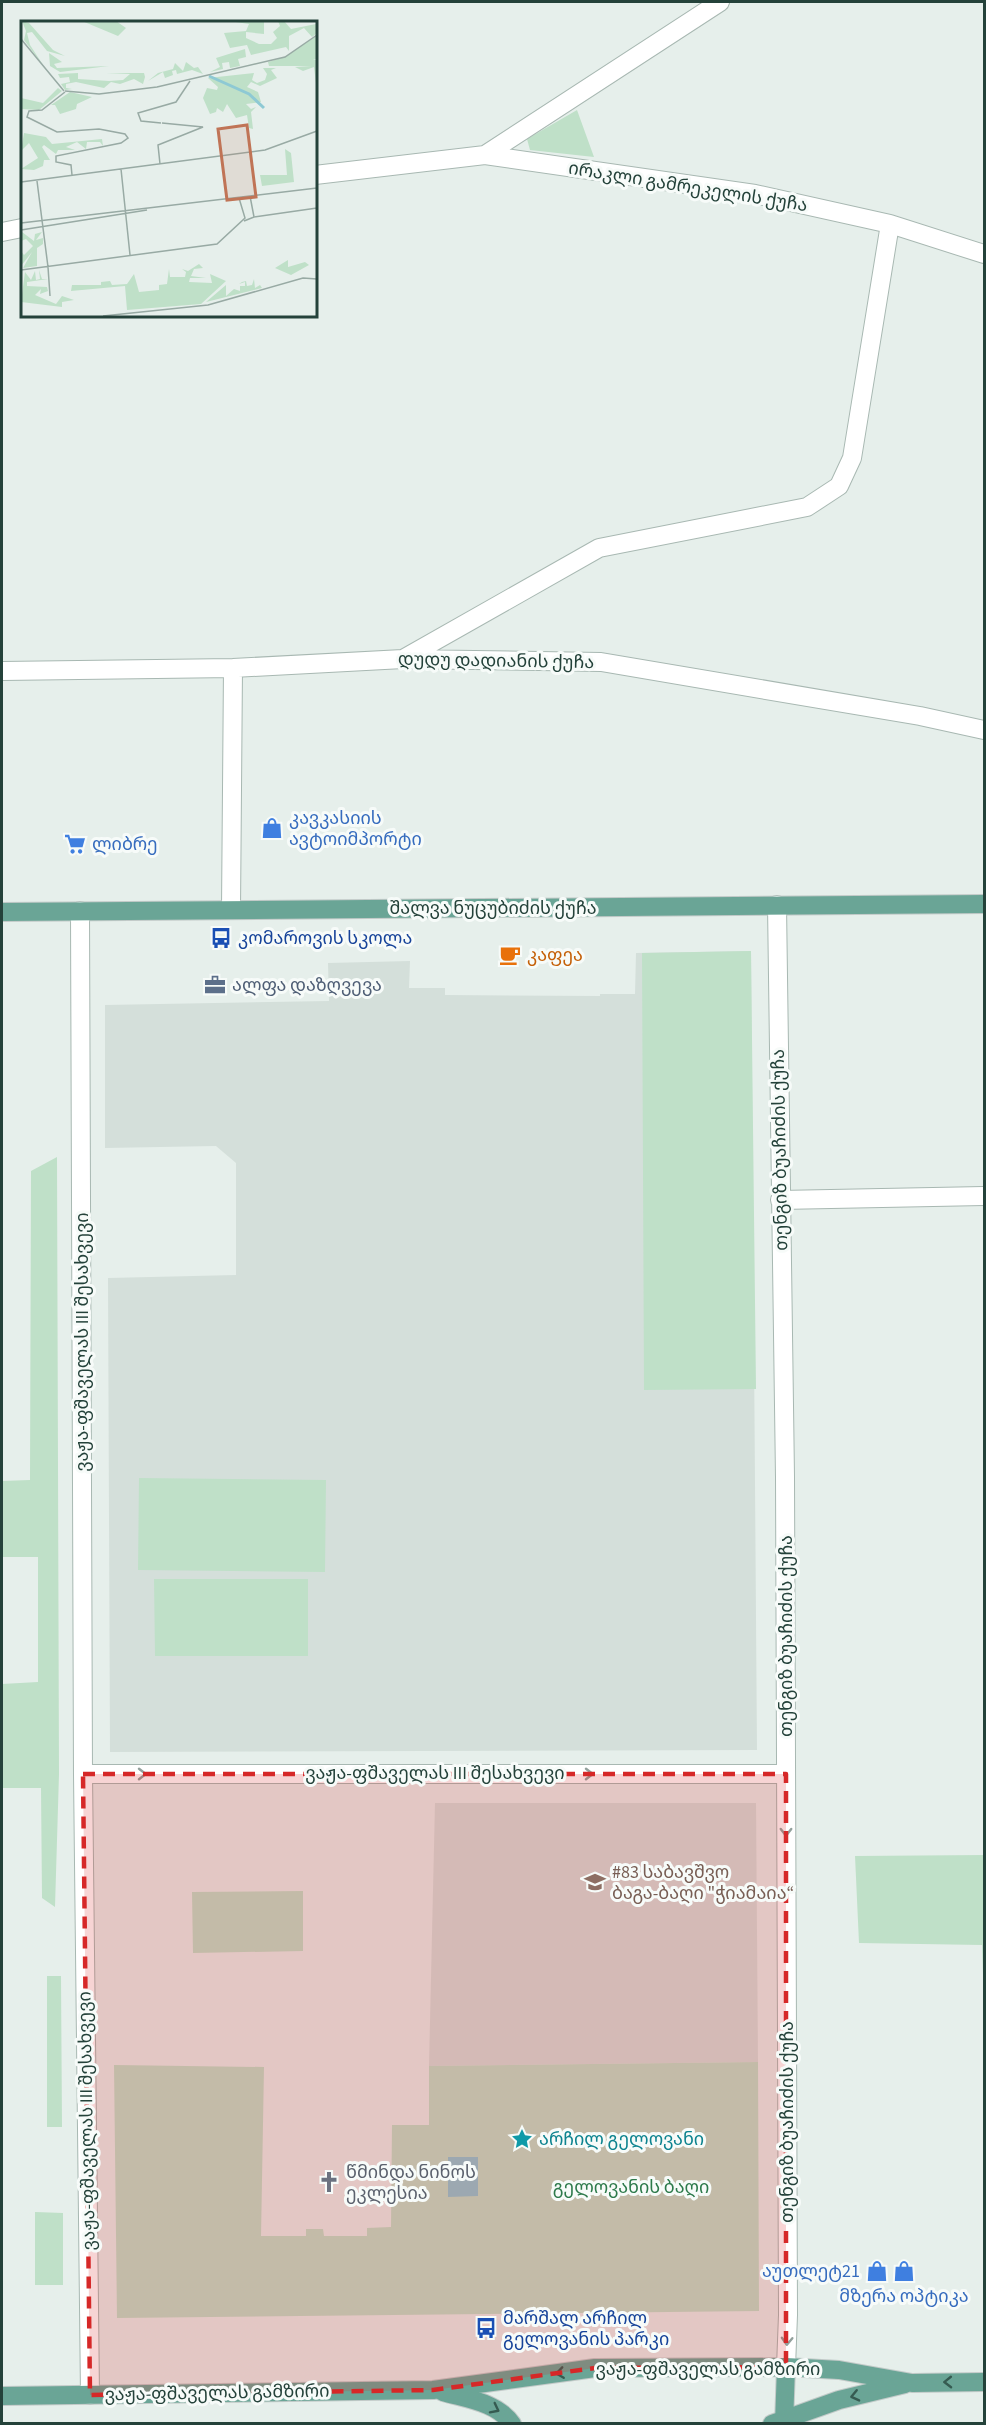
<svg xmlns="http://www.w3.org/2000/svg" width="986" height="2425" viewBox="0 0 986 2425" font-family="'Source Sans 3','Noto Sans Georgian',sans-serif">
<rect width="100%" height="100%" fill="#e6efeb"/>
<path fill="#d4dfda" d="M751 951 757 1750 110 1752 108 1278 236 1275V1163L216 1146 105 1148V1005L329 1001 328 963 410 961 409 988H445V995L600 996V994H635L636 953Z
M435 1803H756L758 2062 429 2066Z"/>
<path fill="#bfe0c8" d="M577 110 594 157 530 150 527 139Z
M751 951 756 1389 644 1390 642 953Z
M57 1157 59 1774 55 1907 42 1898 41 1788H2V1684L38 1682V1557H2V1481L30 1480 31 1171Z
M139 1478 326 1480 325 1572 138 1570Z
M154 1579H308V1656H155Z
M984 1855V2005L982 1945 859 1943 855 1856Z
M303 1891V1951L193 1953 192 1892Z
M47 1976H61L62 2127H47Z
M758 2062 759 2311 117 2318 114 2065 264 2067 261 2236H306V2229H323L324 2236H367V2228L391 2227 392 2125H429V2066Z
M35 2212 63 2213V2285H35Z"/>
<path fill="#8ec9d4" d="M448 2157H478V2196L448 2197Z"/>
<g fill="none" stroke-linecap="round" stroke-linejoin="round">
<defs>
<path id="minor" d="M485 155 720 2
M315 175 485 155 755 194 890 224 852 458 839 486 807 507 599 548 403 659
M890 224 984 254
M2 232 22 228
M2 671 233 668 403 659 601 662 920 716 984 730
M777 905 785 1477 788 2315 786 2367
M231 910 233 668
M80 911 83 1774 90 2395
M780 1200 984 1196
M83 1774H786"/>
<path id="major" d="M2 912 984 904
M443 2392C467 2399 497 2402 512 2424
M2 2396 433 2390 595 2368 786 2367 839 2370 912 2383 984 2382
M772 2424 839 2400 905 2384
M784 2424 786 2367"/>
</defs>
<use href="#minor" stroke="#a8b8b2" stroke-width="20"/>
<use href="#major" stroke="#c2cac8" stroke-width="20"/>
<use href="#minor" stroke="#fff" stroke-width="18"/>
<use href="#major" stroke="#6aa596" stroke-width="18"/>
</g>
<defs><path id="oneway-chevron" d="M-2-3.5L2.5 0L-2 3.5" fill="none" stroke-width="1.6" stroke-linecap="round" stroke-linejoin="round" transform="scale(1.5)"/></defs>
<g stroke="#92a09c">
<use href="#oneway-chevron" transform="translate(142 1774)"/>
<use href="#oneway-chevron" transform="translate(589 1774)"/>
<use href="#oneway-chevron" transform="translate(786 1832) rotate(90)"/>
<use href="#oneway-chevron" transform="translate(787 2341) rotate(92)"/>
</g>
<g stroke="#365b51">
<use href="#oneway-chevron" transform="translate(560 2373) rotate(172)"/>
<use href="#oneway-chevron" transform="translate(948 2382) rotate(179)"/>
<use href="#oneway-chevron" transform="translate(855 2396) rotate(167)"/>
<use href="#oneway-chevron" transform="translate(495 2409) rotate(27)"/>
</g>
<path fill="#d62828" fill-opacity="0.2" stroke="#d62828" stroke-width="4.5" stroke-dasharray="12 8" stroke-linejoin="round" d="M83 1774H786V2367L595 2368 433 2390 90 2395Z"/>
<defs>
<symbol id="shop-bare" viewBox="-9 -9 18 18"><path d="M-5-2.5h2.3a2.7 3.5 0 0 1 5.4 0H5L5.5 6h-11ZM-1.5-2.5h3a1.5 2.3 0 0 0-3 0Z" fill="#3f7fe0" stroke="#f7fbf9" stroke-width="2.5" paint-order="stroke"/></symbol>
<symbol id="supermarket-bare" viewBox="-9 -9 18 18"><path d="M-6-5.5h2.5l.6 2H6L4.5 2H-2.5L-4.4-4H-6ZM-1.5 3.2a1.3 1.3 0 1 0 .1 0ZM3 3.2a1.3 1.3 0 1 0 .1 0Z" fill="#3f7fe0" stroke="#f7fbf9" stroke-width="2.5" paint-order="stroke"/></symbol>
<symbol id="bus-bare" viewBox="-9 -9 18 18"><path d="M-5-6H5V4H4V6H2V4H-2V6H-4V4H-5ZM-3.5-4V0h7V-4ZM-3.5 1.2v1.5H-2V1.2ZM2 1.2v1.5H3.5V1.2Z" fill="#1a4fb4" stroke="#f7fbf9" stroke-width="2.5" paint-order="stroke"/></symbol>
<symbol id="cafe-bare" viewBox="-9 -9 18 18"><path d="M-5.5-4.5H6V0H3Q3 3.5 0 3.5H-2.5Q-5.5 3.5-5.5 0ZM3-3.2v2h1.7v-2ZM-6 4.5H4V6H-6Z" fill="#e8710a" stroke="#f7fbf9" stroke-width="2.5" paint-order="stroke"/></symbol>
<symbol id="office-bare" viewBox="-9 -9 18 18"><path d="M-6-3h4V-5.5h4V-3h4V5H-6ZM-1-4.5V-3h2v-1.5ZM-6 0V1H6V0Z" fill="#5c6f8a" stroke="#f7fbf9" stroke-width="2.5" paint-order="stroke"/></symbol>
<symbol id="school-bare" viewBox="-9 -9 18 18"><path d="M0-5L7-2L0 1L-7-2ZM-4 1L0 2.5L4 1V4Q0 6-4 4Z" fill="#8d6e63" stroke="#f7fbf9" stroke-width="2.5" paint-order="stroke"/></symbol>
<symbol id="sight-bare" viewBox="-9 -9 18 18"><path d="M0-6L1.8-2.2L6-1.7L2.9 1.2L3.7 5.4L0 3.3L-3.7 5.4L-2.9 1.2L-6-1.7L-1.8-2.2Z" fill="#0f9aa8" stroke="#f7fbf9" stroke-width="2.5" paint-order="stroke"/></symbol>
<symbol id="church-bare" viewBox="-9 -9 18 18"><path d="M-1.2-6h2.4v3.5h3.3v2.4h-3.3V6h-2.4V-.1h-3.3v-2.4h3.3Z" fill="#6b7280" stroke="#f7fbf9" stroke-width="2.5" paint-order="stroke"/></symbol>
</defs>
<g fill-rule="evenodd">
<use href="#shop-bare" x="257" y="813" width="30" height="30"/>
<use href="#supermarket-bare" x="60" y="829" width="30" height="30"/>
<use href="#bus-bare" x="206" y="923" width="30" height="30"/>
<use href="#cafe-bare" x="495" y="940" width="30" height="30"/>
<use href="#office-bare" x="200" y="970" width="30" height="30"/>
<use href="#school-bare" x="580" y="1867" width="30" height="30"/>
<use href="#sight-bare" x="507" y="2124" width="30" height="30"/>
<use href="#church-bare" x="314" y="2167" width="30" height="30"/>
<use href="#shop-bare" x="862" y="2256" width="30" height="30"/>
<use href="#shop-bare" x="889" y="2256" width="30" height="30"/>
<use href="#bus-bare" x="471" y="2313" width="30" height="30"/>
</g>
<g text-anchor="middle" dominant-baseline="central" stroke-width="6" stroke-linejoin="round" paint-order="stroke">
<g font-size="18" fill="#24423a" stroke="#f7fbf9">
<text transform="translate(688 187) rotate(9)">ირაკლი გამრეკელის ქუჩა</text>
<text transform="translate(496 661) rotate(1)">დუდუ დადიანის ქუჩა</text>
<text x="493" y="908">შალვა ნუცუბიძის ქუჩა</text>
<text transform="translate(780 1150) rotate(-91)">თენგიზ ბუაჩიძის ქუჩა</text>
<text transform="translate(82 1342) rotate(-90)">ვაჟა-ფშაველას III შესახვევი</text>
<text transform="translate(786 1636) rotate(-90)">თენგიზ ბუაჩიძის ქუჩა</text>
<text x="435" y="1773">ვაჟა-ფშაველას III შესახვევი</text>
<text transform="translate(87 2121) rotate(-91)">ვაჟა-ფშაველას III შესახვევი</text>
<text transform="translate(787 2122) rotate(-90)">თენგიზ ბუაჩიძის ქუჩა</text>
<text x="708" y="2369">ვაჟა-ფშაველას გამზირი</text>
<text transform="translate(217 2393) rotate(-1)">ვაჟა-ფშაველას გამზირი</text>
</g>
<g font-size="18" fill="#366cbe" stroke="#f7fbf9" text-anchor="start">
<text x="289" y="818">კავკასიის<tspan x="289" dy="21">ავტოიმპორტი</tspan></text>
<text x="92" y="844">ლიბრე</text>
<text x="860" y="2271" text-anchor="end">აუთლეტ21</text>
<text x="904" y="2296" text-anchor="middle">მზერა ოპტიკა</text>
</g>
<g font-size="18" fill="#164399" stroke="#f7fbf9" text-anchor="start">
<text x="238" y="938">კომაროვის სკოლა</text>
<text x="503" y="2318">მარშალ არჩილ<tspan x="503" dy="21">გელოვანის პარკი</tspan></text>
</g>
<g font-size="18" fill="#c56008" stroke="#f7fbf9" text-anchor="start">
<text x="527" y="955">კაფეა</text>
</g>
<g font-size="18" fill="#4e5e75" stroke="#f7fbf9" text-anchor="start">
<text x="232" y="985">ალფა დაზღვევა</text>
</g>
<g font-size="18" fill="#785e54" stroke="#f7fbf9" text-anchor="start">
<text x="612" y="1872">#83 საბავშვო<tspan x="612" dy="21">ბაგა-ბაღი "ჭიამაია“</tspan></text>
</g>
<g font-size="18" fill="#0d838f" stroke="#f7fbf9" text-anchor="start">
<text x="539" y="2139">არჩილ გელოვანი</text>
</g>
<g font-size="18" fill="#5b616d" stroke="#f7fbf9" text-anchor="start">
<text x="346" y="2172">წმინდა ნინოს<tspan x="346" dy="21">ეკლესია</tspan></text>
</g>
<g font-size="18" fill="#2d7a4b" stroke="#f7fbf9">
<text x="631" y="2187">გელოვანის ბაღი</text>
</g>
</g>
<g transform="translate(21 21)">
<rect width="296" height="296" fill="#e6efeb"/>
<path d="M1 0 8 2 32 29 44 35 26 30 11 11 6 12 9 24 24 47 3 19 5 10ZM61 0H95L105 7 97 15ZM208 0 243 1V13L225 11V17L238 23H250L256 17 252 11 259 5 257 0H263L270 8 295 3V13L291 16 283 7 268 15V30L265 26 230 34 226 24 209 27 203 12 225 10 228 3ZM295 15V38L292 39H295V62L293 46 282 50 274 46 290 45H248L247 41 264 36ZM224 28 225 36 217 38 219 45 209 47 208 41 201 42 202 48 189 51 199 46 195 37ZM28 32 41 41 33 43 36 47 88 45 39 51 29 45ZM165 41 173 47 177 46 182 53 171 49 156 53 155 49 151 50 152 54 144 57 142 51 127 60 137 52 152 48 154 42 162 50ZM242 47H255L250 49 256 57 239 65 230 61 226 66 237 71 240 81 225 83 230 88 235 86 230 91 232 108 228 107 226 94 215 97 206 83 202 91 196 87 195 91 189 93 182 77 186 67 196 69 197 66 187 57 233 52 231 59 236 62 244 59 246 53ZM57 52V58L88 60 102 59 109 53 85 52H123L124 56 122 63 113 58 99 63 90 61 83 67 55 61 45 63V67L51 68 44 69 40 63 49 61 48 56 39 57 37 53ZM37 67 41 70 18 89 0 88V77L22 82ZM49 71 71 76 56 83 55 88 39 93 34 84H30ZM3 112 25 116 31 123 81 118 82 125 79 121H66L65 128 56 121 45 126 54 129H37L35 133 23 124 21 126 29 139H23L22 145 13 149 0 148 17 137 8 122 0 130ZM264 128 270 132 273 161 241 165 239 154H266ZM1 211 13 220 14 213 21 211 15 219 22 217V223L16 227V245L2 247 11 231 0 245V230L3 234 12 225 5 218 0 220ZM267 239V246L284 241 288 244 270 254 254 247ZM178 243 182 247 173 248 170 255 185 257H169L168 261 191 262 189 253 205 260 180 283 106 289 104 265 50 270 51 264H80V261L89 260 91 264 106 263 113 253 118 271 138 269V264L146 263 148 248 149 256H164L165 251 161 248 167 250ZM18 249 21 258H27L6 261V265L26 266 27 270 19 273 20 268 14 274 35 283 41 275 53 279 41 281V286L0 281 4 251 10 259 14 250 15 259 19 258ZM233 258 234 267 239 264 241 267 185 281 205 264V275L213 268 219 270V265H224V261L218 263 221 261 225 260 226 265 231 264Z" fill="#bfe0c8"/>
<path fill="none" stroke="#8ec9d4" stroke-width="3" d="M188 55 228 73 243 87"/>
<path fill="none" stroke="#98aaa4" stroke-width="1.5" d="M0 18 43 70M44 70 78 73 136 66 264 36 296 14M44 71 21 89 8 90 6 96 36 111 78 108 104 113 107 117 100 122 35 135V141L50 144 51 154M140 102 120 100 117 92 155 81 169 60M139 143 137 124 182 106 141 102M100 148 109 234M16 160 27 246M0 161 244 129 296 110M229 175 233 196M223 200 233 196 296 187M0 202 296 167M0 209 126 189M27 246 29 275M0 249 196 223 224 197 218 177M82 295 187 284 282 257 296 258"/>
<path fill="#c07456" fill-opacity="0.15" stroke="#c07456" stroke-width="3" d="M226 104 235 176 206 179 197 108Z"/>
<rect width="296" height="296" fill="none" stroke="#24423a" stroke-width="3"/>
</g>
<rect width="986" height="2425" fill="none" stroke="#24423a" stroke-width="6"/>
</svg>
